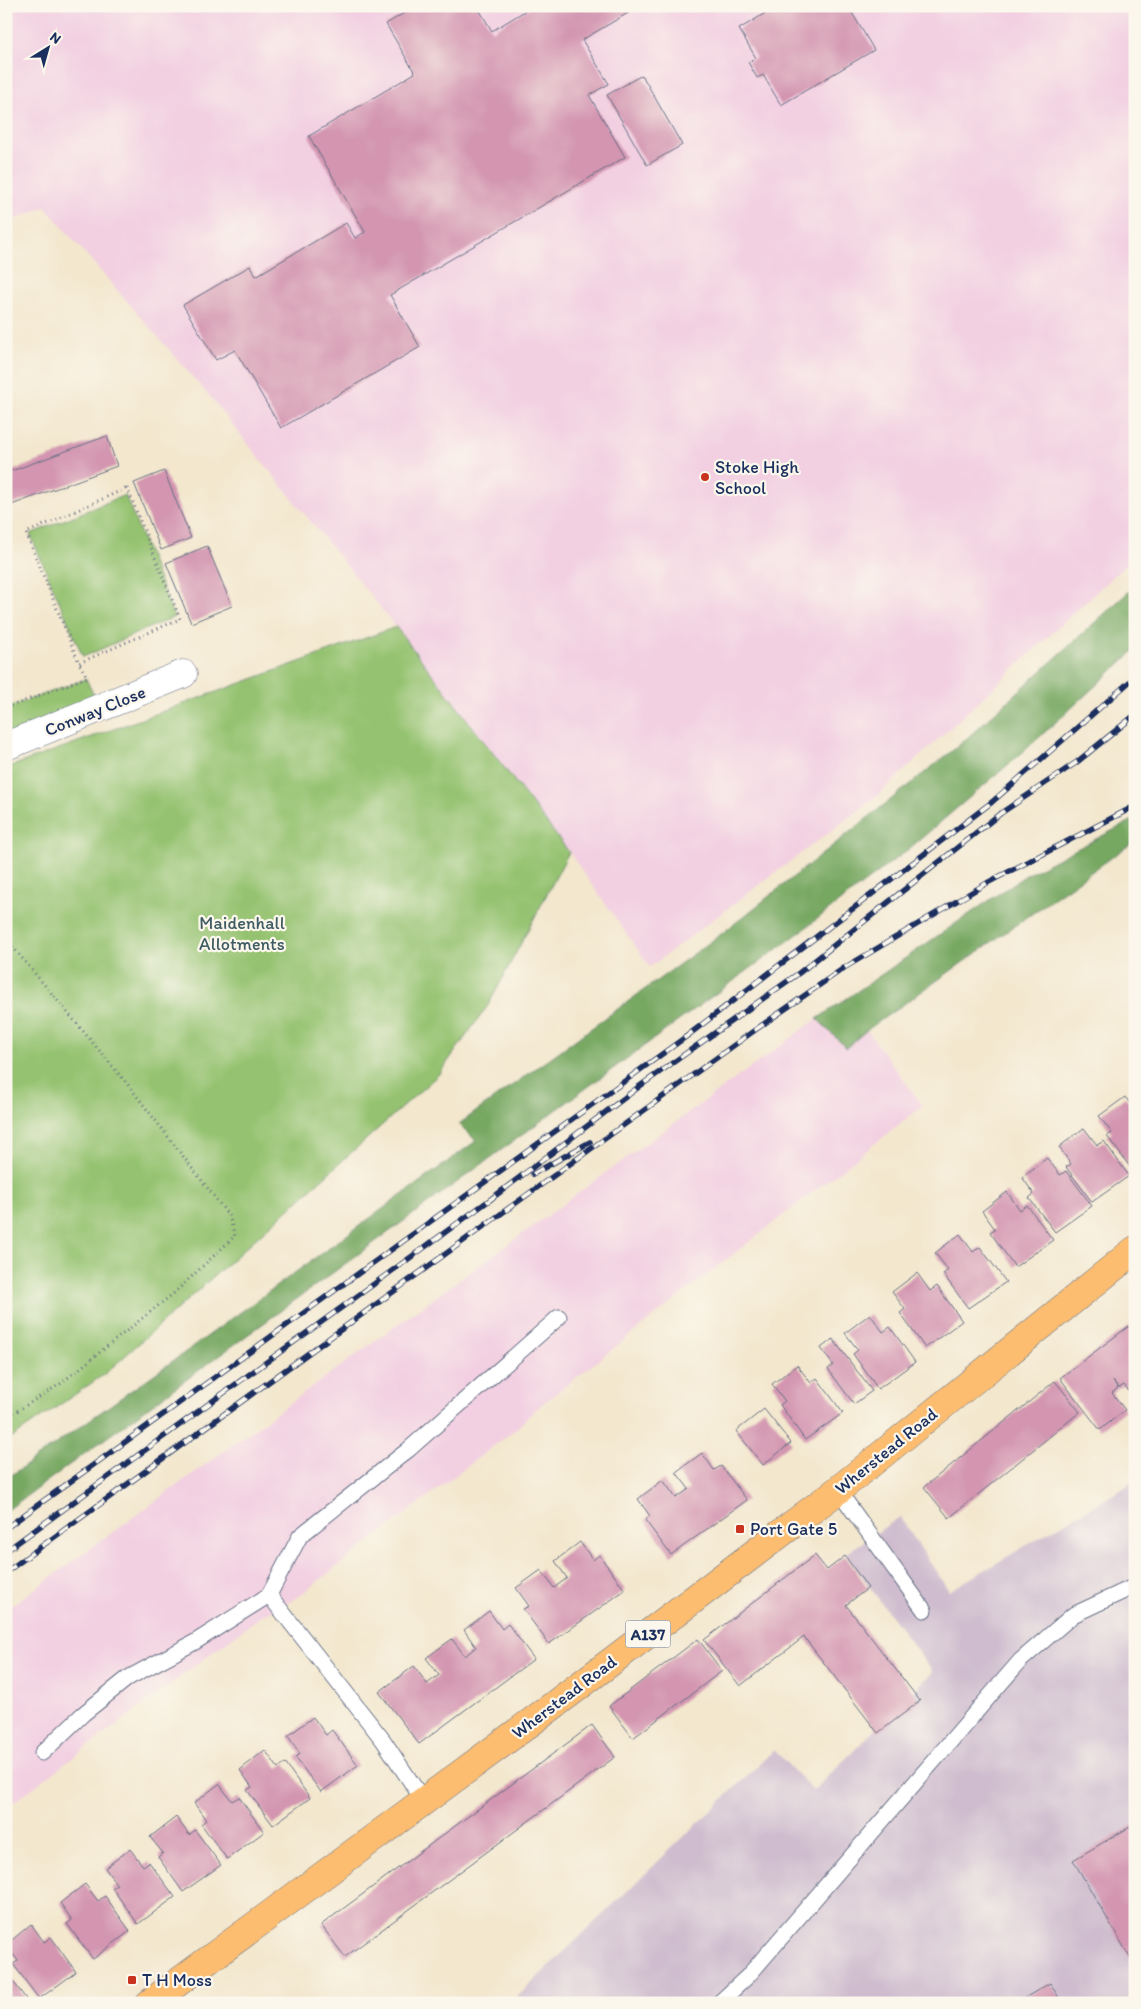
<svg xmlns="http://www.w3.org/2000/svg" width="1141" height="2009" viewBox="0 0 1141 2009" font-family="Itim,sans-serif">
<rect width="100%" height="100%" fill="#fbf7ec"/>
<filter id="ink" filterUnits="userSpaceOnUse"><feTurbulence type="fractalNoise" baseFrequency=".02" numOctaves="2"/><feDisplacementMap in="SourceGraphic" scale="10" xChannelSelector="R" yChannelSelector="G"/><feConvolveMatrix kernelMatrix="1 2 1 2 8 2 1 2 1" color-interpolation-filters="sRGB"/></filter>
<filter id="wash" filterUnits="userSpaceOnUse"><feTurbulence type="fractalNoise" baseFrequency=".0096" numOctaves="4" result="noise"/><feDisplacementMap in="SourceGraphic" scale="20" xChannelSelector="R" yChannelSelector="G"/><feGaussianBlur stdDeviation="1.12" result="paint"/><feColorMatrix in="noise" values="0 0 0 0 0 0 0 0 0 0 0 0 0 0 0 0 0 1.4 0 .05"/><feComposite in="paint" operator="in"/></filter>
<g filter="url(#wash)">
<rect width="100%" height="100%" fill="#f3e7ce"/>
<path fill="#f2cfe1" d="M6 6H1135V556L876 797 650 967 569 852 396 627 210 397 45 207 6 223Z
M817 1019 846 1048 867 1030 923 1106 536 1409 517 1428 295 1599 261 1616 6 1808V1610Z"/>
<path fill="#cfbdcf" d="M1135 1479V2003H511L774 1750 813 1791 933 1672 845 1554 900 1517 949 1591 1124 1488Z"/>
<path fill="#94c270" stroke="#587867" d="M125 495 174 617 83 657 30 534Z
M396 627 569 852 489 1004 439 1074 106 1373 6 1442V768Z
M86 679 98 704 6 740V708Z"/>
<path fill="#77a862" stroke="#496c60" d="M1135 586V650L1022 753 910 848 791 939 6 1511V1479L194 1346 476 1141 459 1124 724 932 957 747Z
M1135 819V841L867 1030 846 1048 817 1019 1026 875Z"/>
<g id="blocks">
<path fill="#d395b0" d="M416 6H477L492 31 533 6H640L582 40 609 84 589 95 625 157 390 295 420 347 281 428 235 350 216 360 183 305 250 266 256 276 346 223 355 238 365 232 309 136 415 73 386 24Z
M766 6H848L874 50 781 105 763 75 757 78 748 62 756 58 739 29 769 11Z
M642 75 682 145 647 165 607 95Z
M107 436 117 466 6 507V473Z
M164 471 191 538 161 550 134 483Z
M207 546 232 606 191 623 166 563Z
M1125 1097 1135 1110V1170L1133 1171 1107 1136 1112 1133 1099 1116Z
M1084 1128 1097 1145 1104 1141 1129 1176 1092 1202 1066 1167 1071 1164 1059 1147Z
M1047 1158 1060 1175 1066 1171 1092 1206 1055 1232 1029 1198 1034 1194 1022 1177Z
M1007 1192 1020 1210 1027 1205 1053 1240 1015 1267 990 1232 995 1229 982 1211Z
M960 1234 973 1252 980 1247 1006 1282 968 1308 943 1274 948 1270 935 1253Z
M917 1273 930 1291 937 1286 962 1321 925 1348 900 1313 905 1309 892 1292Z
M870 1314 883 1332 890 1327 915 1362 878 1389 853 1354 858 1350 845 1333Z
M1129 1326 1135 1333V1399L1124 1385 1119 1388 1113 1381 1118 1388 1112 1393 1125 1410 1100 1430 1060 1378Z
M833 1339 872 1391 854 1404 828 1369 833 1365 821 1348Z
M797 1365 811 1383 817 1378 843 1413 805 1440 780 1405 785 1401 772 1384Z
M1055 1381 1080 1412 949 1518 924 1487Z
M764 1409 791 1443 763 1465 736 1431Z
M702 1453 714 1470 721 1466 747 1500 671 1555 645 1520 650 1516 638 1499 663 1480 676 1498 689 1489 676 1472Z
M580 1542 593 1560 599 1555 625 1590 549 1644 523 1609 529 1606 516 1588 541 1570 554 1588 567 1578 555 1561Z
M815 1555 827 1570 845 1556 868 1588 846 1605 920 1701 878 1733 804 1637 740 1686 704 1640Z
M489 1611 502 1629 508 1624 534 1659 419 1744 379 1692 414 1666 427 1684 439 1675 426 1658 452 1639 465 1656 476 1647 464 1630Z
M698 1639 722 1671 633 1738 609 1706Z
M313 1717 326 1735 332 1730 358 1765 321 1792 295 1757 300 1754 288 1736Z
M592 1725 615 1757 345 1957 321 1925Z
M265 1750 278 1768 285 1763 310 1798 273 1825 247 1790 252 1787 240 1770Z
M219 1784 232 1801 239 1797 264 1832 227 1859 201 1824 206 1820 194 1803Z
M176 1817 189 1835 195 1830 221 1865 183 1892 158 1857 163 1853 150 1837Z
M1135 1824V1966L1073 1860Z
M130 1849 143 1866 149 1862 175 1897 138 1924 112 1888 117 1885 105 1868Z
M85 1884 98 1901 105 1896 130 1931 93 1959 67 1924 72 1920 60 1903Z
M31 1924 44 1942 51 1937 76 1972 39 1999 13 1964 18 1961 6 1945Z
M6 1972 29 2003H6Z
M1050 1983 1062 2003H1016Z"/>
</g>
</g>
<g filter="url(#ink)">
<use href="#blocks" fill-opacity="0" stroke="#676f85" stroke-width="1"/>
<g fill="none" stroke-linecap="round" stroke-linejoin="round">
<defs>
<path id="service" d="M838 1490 924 1610
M269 1595 383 1740 423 1800
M42 1753 83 1714 128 1678 195 1642 269 1595 300 1536 408 1450 559 1317
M719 2003 748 1976 1020 1661 1073 1615 1135 1586"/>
<path id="minor" d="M6 746 183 674"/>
<path id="primary" d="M150 2003 546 1711 838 1490 1135 1250"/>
</defs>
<use href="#service" stroke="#676f85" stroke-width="17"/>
<use href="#minor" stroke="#676f85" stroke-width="29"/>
<use href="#primary" stroke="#676f85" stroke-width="29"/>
<path stroke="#676f85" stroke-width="3" stroke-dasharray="1 4" stroke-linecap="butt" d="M127 488 180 619 79 663 26 533Z
M6 708 87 677 79 663
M6 939 129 1086 229 1216 235 1236 174 1293 60 1384 6 1418"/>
<use href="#service" stroke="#fff" stroke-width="15"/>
<use href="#minor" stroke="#fff" stroke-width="28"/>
<use href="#primary" stroke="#fcbd6f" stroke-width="28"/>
<defs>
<path id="rail" d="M533 1174 590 1142
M6 1528 687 1036 992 802 1135 677
M6 1551 491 1199 640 1086 799 973 1001 813 1077 762 1135 715
M6 1572 755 1030 844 968 987 883 1135 806"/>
</defs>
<use href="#rail" stroke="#1b2f5e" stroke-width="5.5"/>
<use href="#rail" stroke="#fbf7ec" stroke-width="4" stroke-dasharray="11" stroke-linecap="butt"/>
</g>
</g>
<g fill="#c8321e" stroke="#fbf7ec" stroke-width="2">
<circle cx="705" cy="477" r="5"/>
<rect x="735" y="1524" width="10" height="10" rx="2.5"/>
<rect x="127" y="1975" width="10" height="10" rx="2.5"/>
</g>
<g text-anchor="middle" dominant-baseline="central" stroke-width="4.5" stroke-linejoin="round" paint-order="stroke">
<rect fill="#fbf7ec" stroke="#5e6b89" stroke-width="1" x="625.5" y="1620.5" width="45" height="27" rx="4"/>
<g font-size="16" font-weight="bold" fill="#1b2f5e">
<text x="648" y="1634">A137</text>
</g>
<g font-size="18" fill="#1b2f5e" stroke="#fbf7ec" text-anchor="start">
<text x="715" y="467">Stoke High<tspan x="715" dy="21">School</tspan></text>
<text x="750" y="1529">Port Gate 5</text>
<text x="142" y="1980">T H Moss</text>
</g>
<g font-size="18" fill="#1b2f5e" stroke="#fbf7ec">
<text transform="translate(95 711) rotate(-22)">Conway Close</text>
<text transform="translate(886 1451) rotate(-39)">Wherstead Road</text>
<text transform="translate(564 1697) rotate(-37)">Wherstead Road</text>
</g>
<g font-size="18" fill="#3f5b63" stroke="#fbf7ec">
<text x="242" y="923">Maidenhall<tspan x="242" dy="21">Allotments</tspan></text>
</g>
</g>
<rect width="1141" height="2009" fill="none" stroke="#fbf7ec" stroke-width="25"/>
<g transform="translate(48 48) rotate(37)" stroke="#fbf7ec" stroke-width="4" paint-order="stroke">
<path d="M0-4L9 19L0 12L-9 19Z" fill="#1b2f5e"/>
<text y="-8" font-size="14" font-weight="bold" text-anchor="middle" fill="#1b2f5e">N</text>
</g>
</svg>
